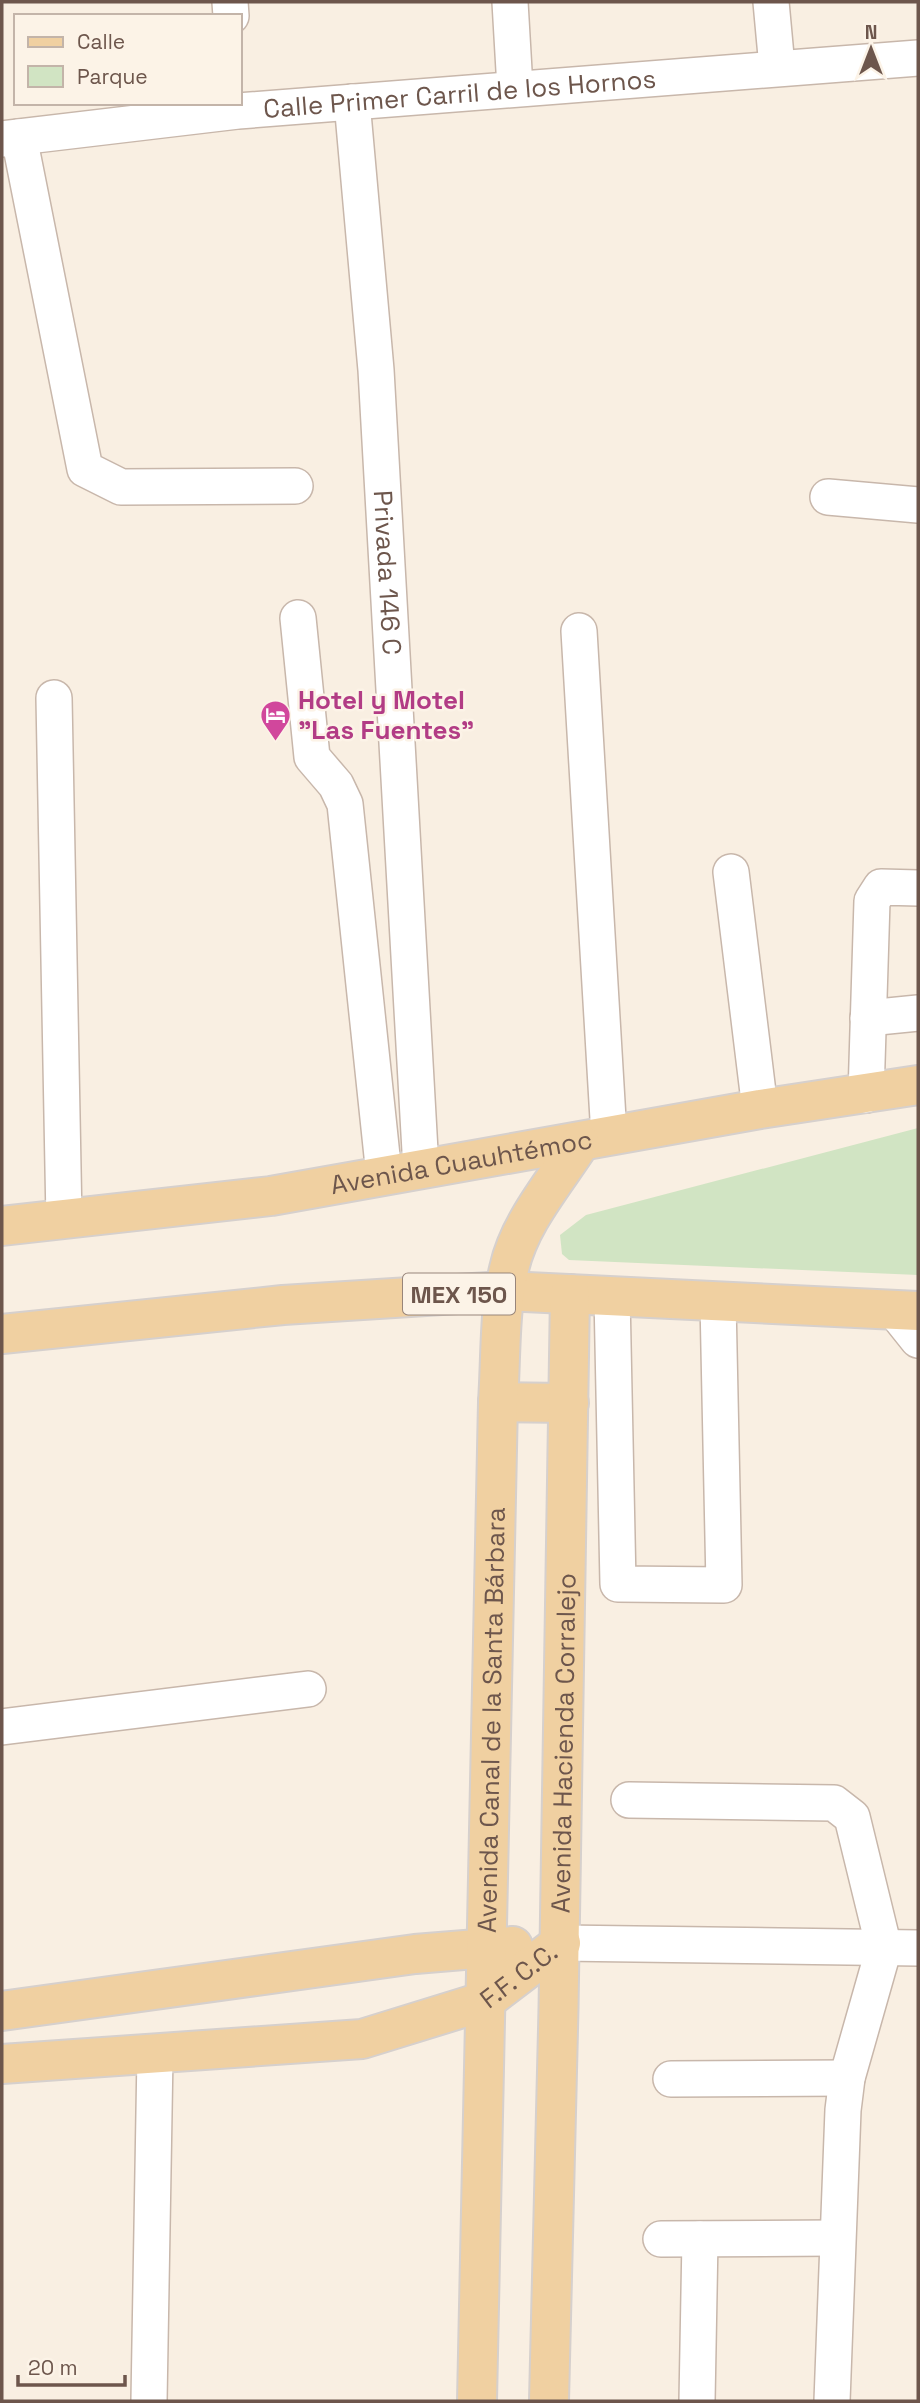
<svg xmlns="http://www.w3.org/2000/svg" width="920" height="2403" viewBox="0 0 920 2403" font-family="'Space Grotesk',sans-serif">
<rect width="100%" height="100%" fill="#f9efe2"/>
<path fill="#d1e4c3" d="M918 1128V1275L569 1260 562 1254 560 1235 586 1215Z"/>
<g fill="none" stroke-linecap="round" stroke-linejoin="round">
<defs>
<g id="minor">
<path d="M230 2 231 16"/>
<path d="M510 2 515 88"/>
<path d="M771 2 777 67"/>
<path id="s1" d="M352 102 376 370 421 1169"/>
<path d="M19 137 85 469 121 487 295 486"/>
<path id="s2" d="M2 139 238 111 918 58"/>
<path d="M828 497 918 505"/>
<path d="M298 618 312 757 336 785 345 804 384 1175"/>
<path d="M579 631 609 1136"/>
<path d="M54 698 64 1220"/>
<path d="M731 872 760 1109"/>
<path d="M868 1018 918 1013"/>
<path d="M866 1095 872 901 881 887 918 888"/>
<path d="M612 1296 618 1584 724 1585 718 1302"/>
<path d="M894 1310 918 1340"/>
<path d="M2 1727 308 1689"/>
<path d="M629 1800 834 1803 852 1817 884 1948 847 2078 843 2110 832 2401"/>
<path d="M561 1943 918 1948"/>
<path d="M671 2079 847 2078"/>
<path d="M661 2239 837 2238"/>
<path d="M149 2401 155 2055"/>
<path d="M697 2401 700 2239"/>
</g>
<g id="major">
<path id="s3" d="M2 1226 271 1196 760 1109 918 1085"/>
<path d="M2 1334 283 1305 505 1291 918 1311"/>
<path d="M498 1402 569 1403"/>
<path d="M2 2011 415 1954 513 1946"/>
<path id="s4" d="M2 2064 362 2039 485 2001 561 1943"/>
<path id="s5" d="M477 2401 498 1402C501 1359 499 1311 509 1269 519 1223 555 1182 580 1143"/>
<path id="s6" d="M549 2401C559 2032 566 1664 570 1294"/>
</g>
</defs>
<use href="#minor" stroke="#c8b7ab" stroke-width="38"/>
<use href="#major" stroke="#d6d0cd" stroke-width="42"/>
<use href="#minor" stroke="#fff" stroke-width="35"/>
<use href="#major" stroke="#f0d0a1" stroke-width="38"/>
</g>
<defs>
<symbol id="hotel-pin" viewBox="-11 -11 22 30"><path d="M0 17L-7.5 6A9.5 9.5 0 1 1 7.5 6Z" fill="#d1479c" stroke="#fcf3e7"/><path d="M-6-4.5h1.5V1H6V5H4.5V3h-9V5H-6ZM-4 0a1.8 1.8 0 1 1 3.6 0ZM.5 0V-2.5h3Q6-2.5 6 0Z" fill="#fff"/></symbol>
</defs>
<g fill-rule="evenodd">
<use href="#hotel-pin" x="258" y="698" width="35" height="47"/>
</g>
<g text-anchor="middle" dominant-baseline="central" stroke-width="5" stroke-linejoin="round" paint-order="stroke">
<rect fill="#fcf3e7" stroke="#98857a" stroke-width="2" x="403" y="1273.5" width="112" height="41" rx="5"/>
<g font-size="24" font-weight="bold" fill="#6d564c">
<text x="459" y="1294">MEX 150</text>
</g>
<g font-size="26" fill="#6d564c" stroke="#fcf3e7">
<text stroke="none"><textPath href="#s2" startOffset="460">Calle Primer Carril de los Hornos</textPath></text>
<text stroke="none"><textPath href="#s1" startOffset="472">Privada 146 C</textPath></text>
<text stroke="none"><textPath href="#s3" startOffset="464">Avenida Cuauhtémoc</textPath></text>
<text stroke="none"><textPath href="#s5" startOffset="681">Avenida Canal de la Santa Bárbara</textPath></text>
<text stroke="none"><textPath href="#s6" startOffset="658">Avenida Hacienda Corralejo</textPath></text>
<text stroke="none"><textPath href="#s4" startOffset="532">F.F. C.C.</textPath></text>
</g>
<g font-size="26" font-weight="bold" fill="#b23c85" stroke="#fcf3e7" text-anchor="start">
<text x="298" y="700">Hotel y Motel<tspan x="298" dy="30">"Las Fuentes"</tspan></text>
</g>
</g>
<rect width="920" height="2403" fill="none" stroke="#6d564c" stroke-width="7"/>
<rect x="14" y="14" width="228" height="91" fill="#fcf3e7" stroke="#c3b4a9" stroke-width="2"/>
<rect x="28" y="37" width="35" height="10" fill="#f0d0a1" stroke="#c3b4a9" stroke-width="2"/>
<text x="77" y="49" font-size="21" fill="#6d564c">Calle</text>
<rect x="28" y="66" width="35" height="21" fill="#d1e4c3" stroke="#c3b4a9" stroke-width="2"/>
<text x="77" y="84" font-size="21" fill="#6d564c">Parque</text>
<g transform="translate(871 49)" stroke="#fcf3e7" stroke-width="5" paint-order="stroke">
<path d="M0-5L12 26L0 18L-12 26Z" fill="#6d564c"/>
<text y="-10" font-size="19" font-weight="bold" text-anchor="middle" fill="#6d564c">N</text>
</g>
<path d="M18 2375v10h107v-10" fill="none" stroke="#6d564c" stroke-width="3.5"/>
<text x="28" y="2375" font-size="21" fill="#6d564c" stroke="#fcf3e7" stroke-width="5" paint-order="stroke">20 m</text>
</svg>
